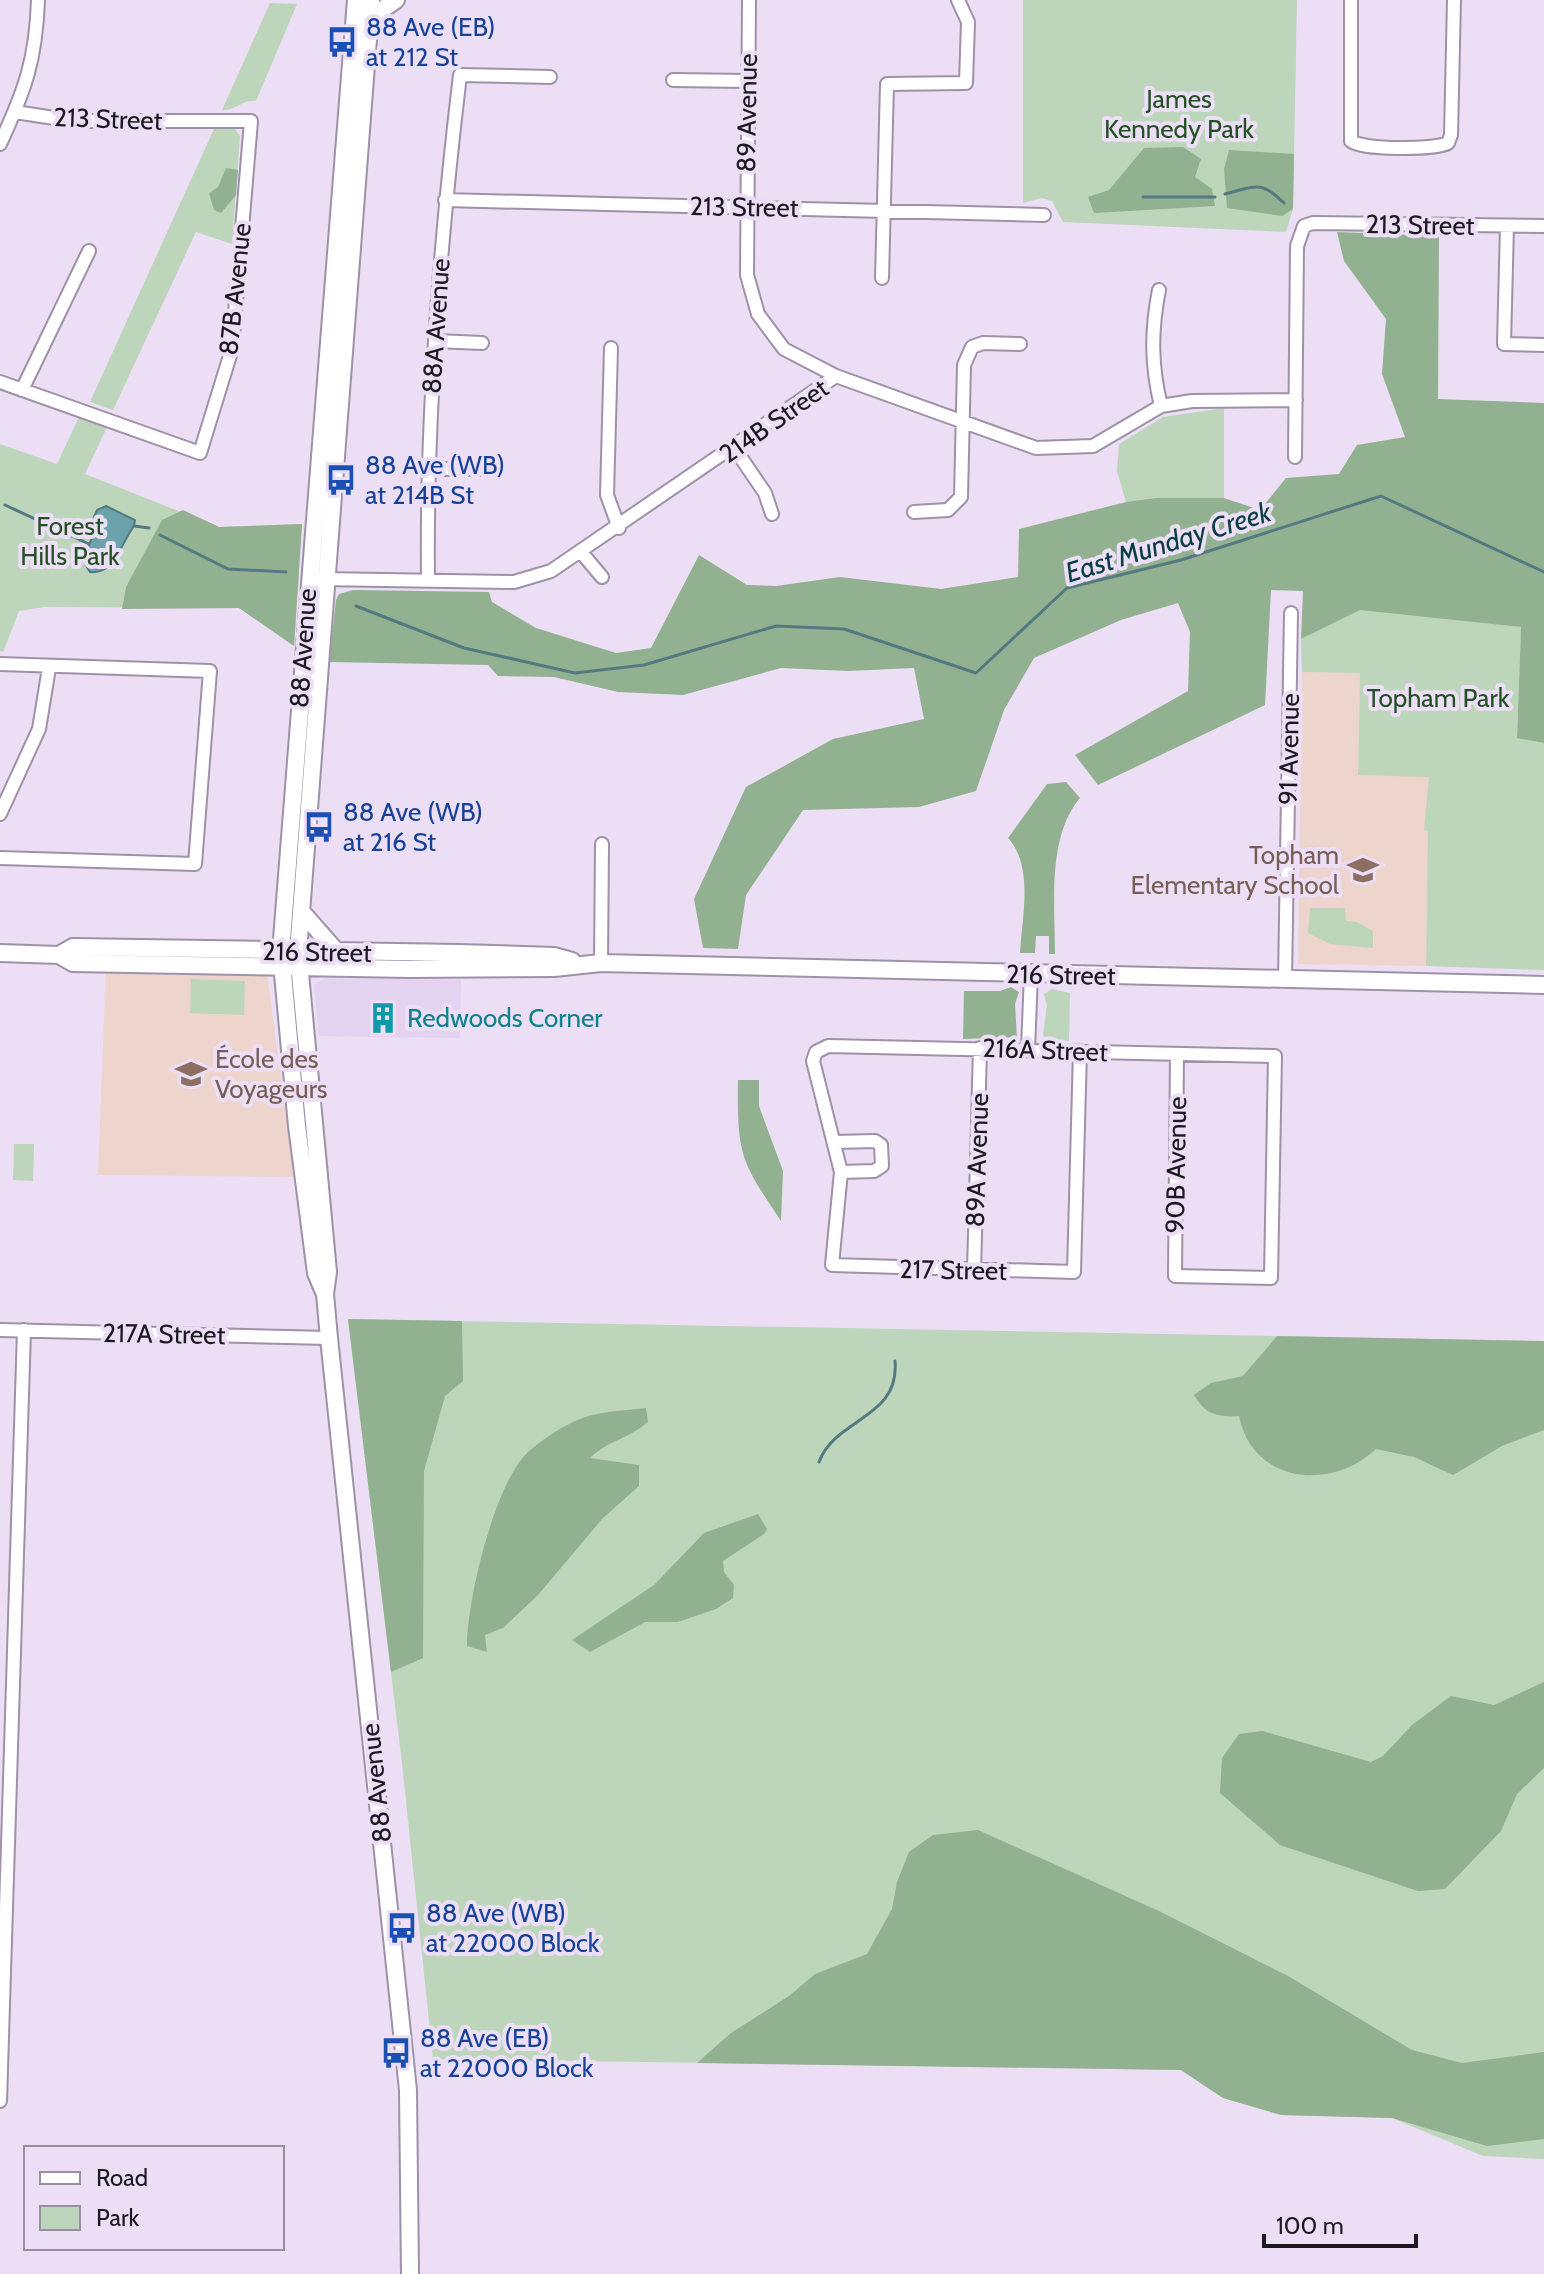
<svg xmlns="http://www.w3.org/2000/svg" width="1544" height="2274" viewBox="0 0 1544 2274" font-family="Cabin,sans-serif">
<rect width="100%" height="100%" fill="#ebdef5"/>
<path fill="#e3d3f1" d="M324 978 461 980 460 1038 319 1036 314 985Z"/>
<path fill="#edd4cc" d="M1302 672 1360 673 1358 775 1429 776 1426 966 1298 964Z
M106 967 267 973 294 1177 98 1175Z"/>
<path fill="#bdd5bb" d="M1023 0H1297L1293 209 1286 232 1063 222 1052 201 1042 198 1023 203Z
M270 3 297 4 256 101C242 99 236 111 222 110Z
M214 129H235L240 136 232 244 196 232 113 410 90 402Z
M1224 408V498L1126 502 1117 471 1119 444 1163 417Z
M79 417 107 427 85 474 219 527 302 524 294 646 239 608 45 607 19 611 3 652 0 651V444L57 464Z
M1360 609 1521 627 1517 737 1544 743V970L1426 966 1428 831 1424 830 1429 777 1358 775 1360 673 1302 672 1301 639Z
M1310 908H1345L1346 921 1357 922 1373 931V948L1330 944 1308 933Z
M191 979 245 981 244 1015 190 1013Z
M1052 989 1070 993 1069 1041 1048 1040 1043 1036 1047 1005 1044 994Z
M14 1144H34L33 1181 13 1180Z
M348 1319 1544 1341V2159L1483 2156 1392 2118 1281 2115 1223 2098 1181 2070 433 2059 402 1763Z"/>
<path fill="#92b190" d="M1183 147 1201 159 1195 177 1212 189 1215 206 1094 213 1088 197 1109 190 1144 148Z
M1229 150 1294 154 1293 209 1282 216 1227 208 1224 169Z
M226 168 238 170 236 195 221 213 214 210 209 193 218 187Z
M1337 232 1439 236 1438 399 1544 403V743L1517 738 1521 627 1360 610 1301 639 1303 591 1271 590 1265 705 1098 785 1075 755 1188 691 1190 632 1178 603 1121 620 1034 658 1004 710 976 791 919 807 803 810 746 895 738 949 703 948 694 899 746 787 833 739 924 719 914 668 848 671 781 668 683 695 618 692 554 677 498 676 488 665 329 662 336 600 339 594 353 590 489 592 492 602 536 628 616 653 651 648 699 555 747 585 776 586 840 577 941 589 1018 577 1019 529 1126 502 1156 498H1224L1260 510 1286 478 1339 474 1357 445 1405 437 1382 374 1386 319 1344 261Z
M183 510 219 527 302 524 294 646 239 608 122 609 126 587 162 520Z
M1066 782 1080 798C1047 837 1055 904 1055 954H1049V936H1036L1035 953H1020C1022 917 1034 866 1008 838L1047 784Z
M1011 987 1019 992 1015 1004 1017 1037 963 1039 964 991H1000Z
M738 1080H759V1106L783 1171 781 1221C740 1160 737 1154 738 1080Z
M348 1319 462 1321 463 1381 445 1396 424 1471 423 1658 391 1672Z
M1277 1336 1544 1341V1430L1502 1446 1453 1475 1414 1457 1376 1449C1331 1492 1252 1483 1239 1416 1217 1417 1206 1415 1194 1395L1211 1383 1243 1376Z
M646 1408 648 1422C630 1438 607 1441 590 1458L639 1465V1486L602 1519 538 1595 503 1628 485 1635 487 1652 467 1646C467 1600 494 1486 527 1453 539 1442 558 1429 573 1422 595 1411 622 1411 646 1408Z
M758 1514 767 1529 764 1534 723 1561 724 1572 734 1585 733 1598 716 1609 678 1622H645L590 1652 572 1640 654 1585 704 1533Z
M1544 1682V1768L1517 1794 1501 1831 1445 1889 1418 1891 1280 1845 1220 1793 1222 1758 1239 1734 1262 1731 1371 1762 1383 1756 1412 1725 1451 1696 1494 1705Z
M978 1830 1161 1912 1288 1976 1412 2050 1462 2063 1544 2052V2139L1487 2146 1392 2118 1281 2115 1223 2098 1181 2070 697 2063 731 2033 789 1996 815 1974 867 1954 892 1909 897 1882 909 1852 933 1835Z"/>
<path fill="#6ca2ab" stroke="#547981" stroke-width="2" d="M106 506 135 520 134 526C121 542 116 575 90 572 79 558 88 546 96 531L93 519 97 510Z"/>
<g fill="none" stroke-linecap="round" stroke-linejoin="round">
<path stroke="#547981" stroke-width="3" d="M1225 194C1254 187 1260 179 1284 203
M1143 197H1215
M5 505 89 544
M134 526 149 528
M160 535 228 569 286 572
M356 606 464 648 575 673 644 665 776 626 844 629 976 673 1067 588 1181 560 1381 496 1544 572
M819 1462C836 1417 900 1419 895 1361"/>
<defs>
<path id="minor" d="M749 0 747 275 758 314 784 349 836 376 1036 448 1093 446 1161 406 1192 401 1296 400
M1351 0V141C1363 150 1434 150 1448 143L1451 135 1454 0
M673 80 748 81
M0 144C25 90 36 60 38 0
M445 200 1044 215
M1507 226 1504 344 1544 345
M882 278 887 84 966 83 968 22 958 0
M1159 290C1151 331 1151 365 1161 406
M435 341 482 343
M611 348 607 495 619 528
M0 382 200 453 232 349 251 121H74L15 112
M22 390 89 251
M735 449 765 493 772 514
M1295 457 1297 246 1304 226 1313 223 1544 226
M426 469H484
M914 512 948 510 961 497 964 365 972 347 983 343 1020 344
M581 552 602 577
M428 578C426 410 440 242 460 75L550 77
M320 579 514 582 551 571 836 376
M0 664 210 671 195 864 0 858
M0 814 39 729 49 668
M601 963 602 844
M1285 980 1291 613
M1028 1049 1031 974
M1080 1051 1074 1272 832 1265 841 1172 813 1061 816 1052 828 1046 1275 1056 1271 1278 1175 1276 1177 1054
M834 1142 875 1141 881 1145 882 1166 874 1171 841 1172
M974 1271 980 1048
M0 1330 329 1338
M0 2101 24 1330"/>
<path id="major" d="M371 0 298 952 328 1272 325 1294 329 1338 408 2090 410 2274
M371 30 383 9 396 0
M301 911 337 952
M0 953 59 955 73 963 409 969 554 968 601 963 1544 985
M59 955 73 947 459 953 554 956 572 961
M324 1292 316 1273 297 1126 281 952 356 0"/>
</defs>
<use href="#minor" stroke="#9d92a8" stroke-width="16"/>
<use href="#major" stroke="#9d92a8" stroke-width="20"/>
<use href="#minor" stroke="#fff" stroke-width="12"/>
<use href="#major" stroke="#fff" stroke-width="16"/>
</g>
<defs>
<symbol id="bus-bare" viewBox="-9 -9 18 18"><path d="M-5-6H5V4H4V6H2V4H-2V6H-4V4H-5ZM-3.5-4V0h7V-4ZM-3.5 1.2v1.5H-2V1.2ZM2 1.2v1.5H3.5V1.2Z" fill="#1a4fb4" stroke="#ebdef5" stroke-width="2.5" paint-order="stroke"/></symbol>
<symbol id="school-bare" viewBox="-9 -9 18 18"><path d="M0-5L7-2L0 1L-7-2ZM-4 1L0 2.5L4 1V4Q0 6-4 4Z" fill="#8d6e63" stroke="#ebdef5" stroke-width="2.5" paint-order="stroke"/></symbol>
<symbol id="building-bare" viewBox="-9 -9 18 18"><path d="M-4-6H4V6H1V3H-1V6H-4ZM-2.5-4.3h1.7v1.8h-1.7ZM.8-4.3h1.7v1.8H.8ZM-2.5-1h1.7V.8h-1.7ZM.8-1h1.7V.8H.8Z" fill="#0f9aa8" stroke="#ebdef5" stroke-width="2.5" paint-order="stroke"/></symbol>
</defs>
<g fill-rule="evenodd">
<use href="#bus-bare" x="320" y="20" width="44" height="44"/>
<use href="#bus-bare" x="319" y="458" width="44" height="44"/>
<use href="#bus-bare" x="297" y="805" width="44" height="44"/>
<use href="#school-bare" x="1341" y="848" width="44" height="44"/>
<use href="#building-bare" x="361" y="996" width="44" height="44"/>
<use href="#school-bare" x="169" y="1052" width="44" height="44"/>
<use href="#bus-bare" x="380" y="1906" width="44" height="44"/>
<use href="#bus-bare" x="374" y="2031" width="44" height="44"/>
</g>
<g text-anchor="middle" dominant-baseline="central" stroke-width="8" stroke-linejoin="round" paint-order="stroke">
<g font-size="26" fill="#164399" stroke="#ebdef5" text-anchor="start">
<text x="366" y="27">88 Ave (EB)<tspan x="366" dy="30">at 212 St</tspan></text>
<text x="365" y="465">88 Ave (WB)<tspan x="365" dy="30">at 214B St</tspan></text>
<text x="343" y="812">88 Ave (WB)<tspan x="343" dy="30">at 216 St</tspan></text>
<text x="426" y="1913">88 Ave (WB)<tspan x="426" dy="30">at 22000 Block</tspan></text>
<text x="420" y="2038">88 Ave (EB)<tspan x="420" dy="30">at 22000 Block</tspan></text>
</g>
<g font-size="26" fill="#245124" stroke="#ebdef5">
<text x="1179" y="99">James<tspan x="1179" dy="30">Kennedy Park</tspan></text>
<text x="70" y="526">Forest<tspan x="70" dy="30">Hills Park</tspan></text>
<text x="1438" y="698">Topham Park</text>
</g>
<g font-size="26" fill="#1c1820" stroke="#ebdef5">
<text transform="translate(747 113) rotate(-89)">89 Avenue</text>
<text transform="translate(108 119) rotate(2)">213 Street</text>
<text transform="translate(744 207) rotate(1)">213 Street</text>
<text transform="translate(1420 225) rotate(1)">213 Street</text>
<text transform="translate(235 289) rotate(-84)">87B Avenue</text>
<text transform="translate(436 326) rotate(-86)">88A Avenue</text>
<text transform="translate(774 421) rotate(-35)">214B Street</text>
<text transform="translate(303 648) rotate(-86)">88 Avenue</text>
<text transform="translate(1289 749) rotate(-89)">91 Avenue</text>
<text transform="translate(317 952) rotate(1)">216 Street</text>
<text transform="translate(1061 975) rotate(1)">216 Street</text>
<text transform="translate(1045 1050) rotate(2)">216A Street</text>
<text transform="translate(977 1160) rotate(-88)">89A Avenue</text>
<text transform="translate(1176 1165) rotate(-89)">90B Avenue</text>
<text transform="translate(953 1270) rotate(1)">217 Street</text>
<text transform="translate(164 1334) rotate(1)">217A Street</text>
<text transform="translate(376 1783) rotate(-96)">88 Avenue</text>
</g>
<g font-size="26" fill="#785e54" stroke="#ebdef5" text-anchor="end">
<text x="1339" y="855">Topham<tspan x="1339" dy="30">Elementary School</tspan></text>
<text x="215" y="1059" text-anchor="start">École des<tspan x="215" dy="30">Voyageurs</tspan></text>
</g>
<g font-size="26" fill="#0d838f" stroke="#ebdef5" text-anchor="start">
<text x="407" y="1018">Redwoods Corner</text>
</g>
<g font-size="28" font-style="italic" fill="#093e45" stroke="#ebdef5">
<text transform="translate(1168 542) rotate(-17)">East Munday Creek</text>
</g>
</g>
<rect x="24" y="2146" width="260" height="104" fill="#ebdef5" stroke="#988fa0" stroke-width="2"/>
<rect x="40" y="2172" width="40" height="12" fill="#ffffff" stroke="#988fa0" stroke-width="2"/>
<text x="96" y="2186" font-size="24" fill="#1c1820">Road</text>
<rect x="40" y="2206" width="40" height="24" fill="#bdd5bb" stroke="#988fa0" stroke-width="2"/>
<text x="96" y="2226" font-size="24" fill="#1c1820">Park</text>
<path d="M1264 2234v12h152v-12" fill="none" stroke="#1c1820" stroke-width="4"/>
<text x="1276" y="2234" font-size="24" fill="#1c1820" stroke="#ebdef5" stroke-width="6" paint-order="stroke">100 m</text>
</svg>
